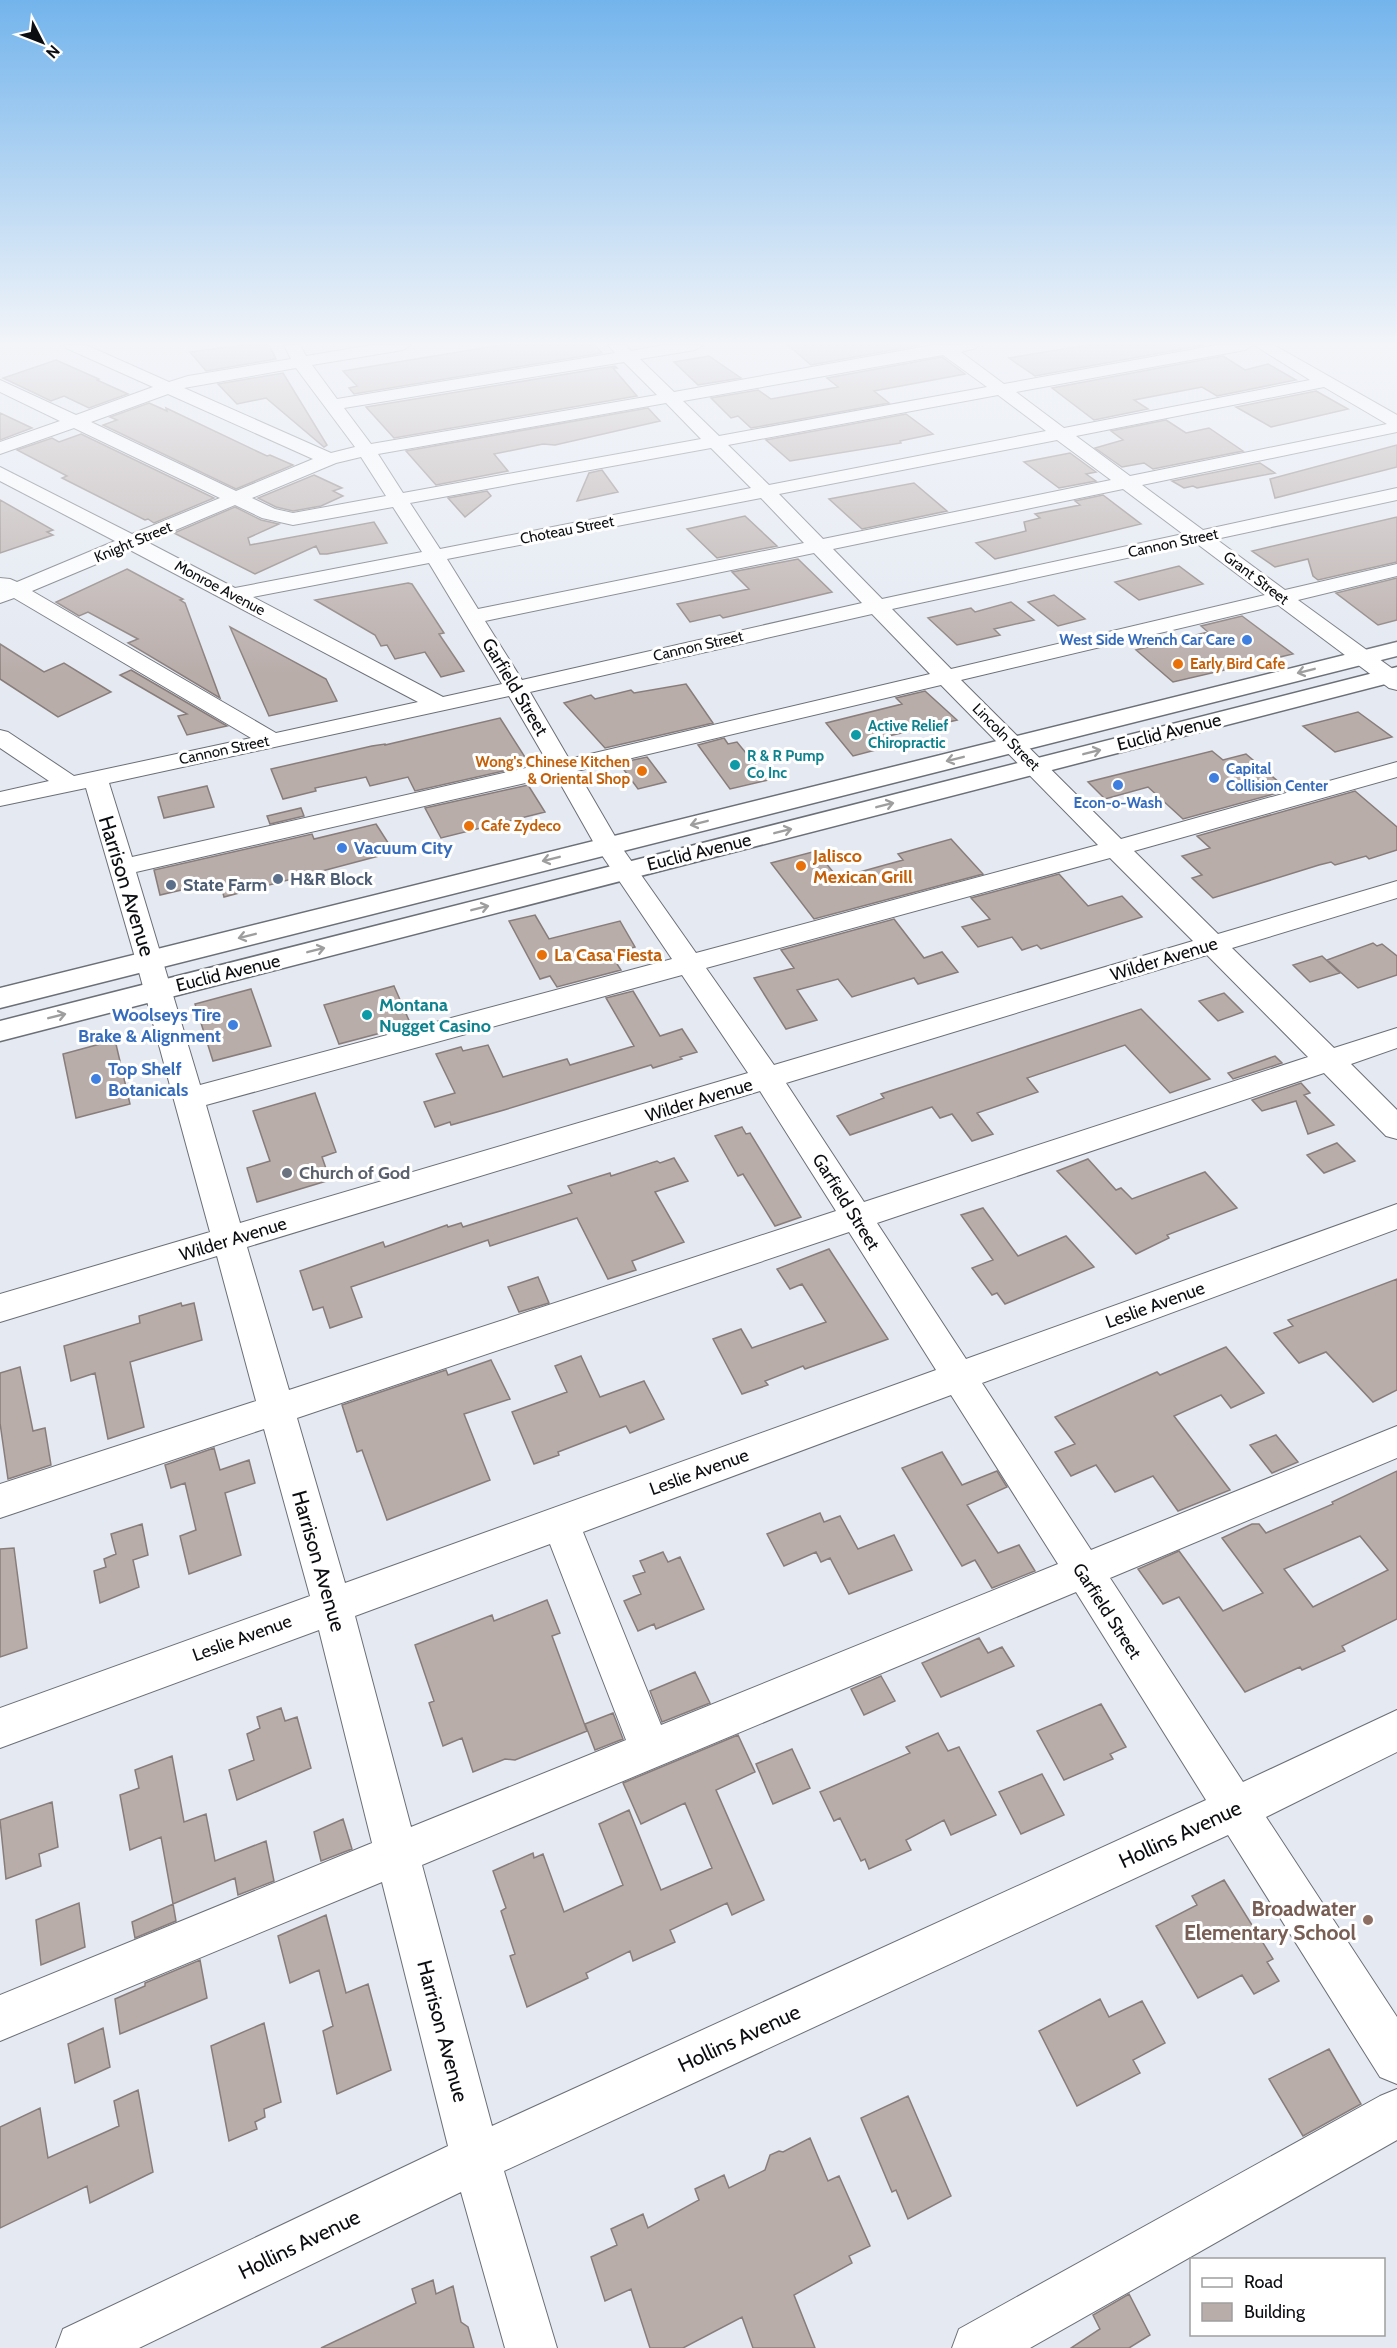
<svg xmlns="http://www.w3.org/2000/svg" width="1397" height="2348" viewBox="0 0 1397 2348" font-family="Cabin,sans-serif">
<rect width="100%" height="100%" fill="#e4e9f2"/>
<path fill="#b9adaa" stroke="#887d7a" stroke-width="1.5" fill-rule="evenodd" d="M242 345H269L276 359 206 371 190 352Z
M501 345H595L602 353 354 394 349 388 357 386 343 371Z
M788 345H920L811 365Z
M1087 345H1204L1035 376 1009 358Z
M709 356 741 378 698 385 674 362Z
M1223 356 1245 370 1268 364 1296 380 1217 396 1202 387 1134 400 1148 409 1094 420 1052 388Z
M942 357 965 374 874 391 889 403 751 428 738 416 731 418 711 398 758 390 771 399 838 387 827 378Z
M56 360 99 379 97 380 128 394 89 408 64 396 51 401 3 378Z
M615 366 617 368H613L637 396 394 438 366 407Z
M283 373 327 445 324 447 266 398 237 404 218 384Z
M1316 391 1348 409 1271 427 1236 407Z
M149 403 167 411 166 408 267 456 270 455 293 465 236 489 103 425 117 420 110 417Z
M648 408 660 421 555 445 543 444 494 454 508 471 436 485 406 451Z
M0 413 32 428 0 440Z
M906 414 933 434 900 441 901 443 790 461 766 440Z
M1166 420 1186 433 1209 428 1243 451 1153 469 1144 463 1122 467 1095 448 1123 440 1111 431Z
M81 434 214 498 154 523 148 519 145 520 62 478 67 476 17 450 52 438 59 442Z
M1397 445V467L1275 498 1270 479Z
M1070 453 1096 472 1086 474 1096 481 1059 488 1024 462Z
M1260 463 1275 473 1197 488 1193 486 1184 488 1172 481Z
M602 470 618 492 577 501 589 473Z
M314 475 342 488 333 491 343 496 321 506 293 511 276 507 258 498Z
M914 483 947 511 862 529 829 499Z
M487 491 491 496 465 517 448 498Z
M1103 495 1141 524 995 559 976 543 1026 531 1024 522 1040 518 1035 514 1080 505 1075 501Z
M0 500 53 530 47 532 53 535 0 553Z
M235 507 261 520 279 524 248 538 250 545 374 522 387 543 327 554H320L316 546 255 574 174 533Z
M745 516 777 546 717 558 687 529Z
M1397 517V562L1318 580 1313 576 1308 559 1275 567 1252 551Z
M798 559 832 592 723 618 720 615 690 622 677 604 749 589 732 572Z
M1179 566 1203 584 1139 600 1115 582Z
M127 569 183 599 180 600 185 603 220 698 128 643 138 639 88 612 79 616 56 602Z
M1397 578V620L1378 625 1336 593Z
M408 583 412 584 444 633 439 634 464 671 441 677 425 652 395 659 387 645 381 646 375 635 315 600Z
M1054 595 1059 599 1085 619 1058 626 1028 602Z
M1011 602 1034 620 994 629 1000 635 957 645 928 618 971 608 975 612Z
M1242 616 1293 654 1173 682 1136 650 1208 632 1201 626Z
M230 627 326 679 337 701 269 716Z
M0 644 44 672 64 663 111 692 58 717 0 679Z
M131 670 227 726 187 735 178 716 187 714 120 675Z
M686 684 713 723 605 748 564 703 591 695 595 699 631 690 634 693Z
M925 691 957 720 880 738 887 747 853 756 826 723 902 704 896 698Z
M1358 712 1392 737 1335 752 1303 726Z
M500 718 530 765 415 791 408 777 370 786 366 777 315 788 316 791 283 799 271 769 372 746 385 744V745Z
M724 738 728 744 737 742 768 780 730 789 698 745Z
M1212 751 1223 760 1246 754 1288 790 1183 819 1148 787 1105 799 1088 782Z
M647 757 666 782 638 789 619 763Z
M528 785 545 812 441 838 425 808Z
M207 786 214 807 164 818 158 797Z
M1355 791 1397 827V850L1369 859 1366 856 1335 865 1331 862 1319 865 1213 898 1192 878 1202 875 1182 856 1210 848 1197 836Z
M301 808 304 816 270 824 267 816Z
M376 824 394 852 224 897 220 881 160 895 154 870 312 834 314 839Z
M951 839 983 874 814 919 771 863 816 851 838 878 903 860 898 854Z
M1059 874 1088 906 1122 896 1142 917 1041 949 1037 945 1022 950 1012 937 978 947 962 927 990 919 971 898Z
M535 915 549 939 620 921 635 947 610 953 621 970 557 987 550 976 540 979 509 921Z
M894 919 924 958 942 952 958 972 918 984 914 978 852 997 838 979 797 990 817 1020 786 1029 754 978 794 968 781 950Z
M1373 943 1377 946 1382 944 1397 956V975L1358 988 1327 960Z
M1322 956 1340 973 1310 982 1293 965Z
M394 986 411 1025 339 1044 324 1005Z
M251 989 271 1046 213 1061 195 1004Z
M633 991 660 1036 682 1029 697 1052 680 1057 682 1059 653 1068 651 1065 504 1110 451 1125 450 1122 435 1127 424 1102 455 1093 436 1054 461 1047 463 1051 488 1045 503 1077 567 1059 570 1065 634 1046 606 998Z
M1224 993 1243 1012 1218 1021 1199 1001Z
M1141 1009 1210 1079 1170 1093 1125 1045 1027 1078 1038 1092 977 1113 993 1134 972 1141 952 1114 940 1118 932 1107 850 1135 837 1116 884 1098 881 1094Z
M115 1040 130 1104 76 1118 63 1054Z
M1275 1056 1282 1063 1233 1079 1228 1073Z
M1301 1083 1310 1093 1304 1095 1334 1125 1308 1134 1296 1101 1262 1111 1252 1100Z
M315 1093 336 1152 322 1157 330 1180 257 1202 247 1168 270 1161 253 1111Z
M742 1127 746 1134 750 1133 801 1217 775 1226 743 1174 738 1176 715 1136Z
M1337 1143 1355 1161 1324 1173 1307 1155Z
M674 1158 688 1181 655 1192 684 1242 632 1261 636 1270 608 1279 577 1218 490 1246 488 1240 351 1287 362 1317 330 1328 323 1307 313 1310 300 1271 383 1242 385 1247 447 1225 448 1227 461 1223 463 1227 572 1193 568 1186 610 1173 611 1176 657 1161 660 1163Z
M1088 1159 1116 1190 1121 1188 1132 1199 1205 1172 1237 1208 1167 1235 1169 1238 1136 1254 1057 1171Z
M983 1208 1018 1256 1066 1236 1094 1267 1005 1304 997 1293 992 1295 972 1268 993 1260 961 1215Z
M829 1249 888 1339 805 1369 803 1366 765 1381 768 1385 742 1394 713 1339 741 1329 752 1348 826 1322 802 1284 790 1289 777 1269Z
M538 1277 549 1303 519 1312 508 1287Z
M1397 1279V1390L1373 1402 1326 1352 1299 1363 1274 1333 1293 1326 1288 1320Z
M181 1303 182 1306 194 1303 202 1340 130 1362 144 1427 108 1439 95 1373 71 1381 64 1346 140 1323 139 1316Z
M1226 1347 1264 1393 1231 1408 1221 1395 1174 1416 1230 1490 1178 1511 1153 1476 1115 1492 1096 1465 1071 1476 1055 1452 1075 1444 1055 1417 1157 1372 1160 1375Z
M581 1356 600 1397 644 1381 664 1419 630 1433 626 1426 558 1452 559 1455 534 1464 512 1412 567 1392 555 1366Z
M491 1360 510 1399 464 1414 490 1480 387 1520 362 1450 357 1452 342 1405 446 1370 448 1375Z
M20 1367 33 1431 45 1428 51 1465 8 1479 0 1423V1373Z
M1276 1435 1298 1462 1272 1473 1250 1445Z
M214 1448 220 1470 249 1460 255 1483 225 1493 241 1555 189 1574 180 1536 196 1530 185 1483 171 1488 165 1465Z
M942 1452 962 1485 997 1471 1007 1487 967 1505 998 1553 1019 1545 1035 1571 992 1588 975 1560 962 1566 902 1468Z
M1397 1471V1619L1342 1646 1345 1651 1302 1670 1300 1667 1245 1692 1179 1597 1163 1604 1138 1569 1179 1551 1223 1611 1263 1593 1222 1538 1252 1524H1259L1266 1533 1333 1504 1332 1502ZM1360 1536 1388 1570 1313 1607 1284 1569Z
M820 1513 824 1522 840 1516 858 1549 894 1535 912 1570 849 1594 830 1558 821 1562 816 1552 784 1566 767 1534Z
M142 1524 148 1555 133 1560 139 1587 100 1603 94 1571 106 1567 104 1559 116 1554 111 1534Z
M14 1548 27 1648 0 1657V1549Z
M663 1552 668 1562 680 1557 704 1609 656 1629 654 1624 638 1631 624 1601 641 1594 633 1576 645 1572 640 1561Z
M547 1600 560 1633 552 1636 587 1731 515 1760 505 1759 473 1772 462 1738 443 1746 429 1703 434 1701 415 1645 492 1615 494 1621Z
M979 1638 988 1653 1002 1647 1014 1666 941 1697 922 1663Z
M695 1672 710 1703 662 1722 650 1691Z
M881 1676 895 1701 864 1715 851 1689Z
M1101 1704 1126 1747 1110 1754 1113 1759 1064 1780 1037 1731Z
M281 1708 285 1721 297 1717 311 1768 237 1800 229 1770 254 1760 247 1734 260 1728 257 1717Z
M613 1713 623 1739 595 1750 585 1724Z
M938 1733 948 1751 959 1747 996 1815 951 1835 944 1820 906 1840 911 1850 869 1869 865 1859 861 1861 840 1818 834 1821 820 1792 910 1753 906 1747Z
M738 1735 755 1772 716 1790 764 1900 732 1915 727 1903 670 1930 675 1942 633 1961 630 1951 586 1973 588 1978 527 2007 510 1956 515 1954 501 1911 506 1908 493 1871 533 1853 534 1858 543 1854 564 1912 623 1885 599 1824 629 1810 661 1890 712 1868 685 1803 641 1824 623 1783Z
M792 1749 810 1788 773 1804 756 1764Z
M172 1756 184 1822 206 1814 215 1861 266 1841 274 1881 238 1895 235 1878 173 1904 161 1837 130 1850 120 1795 139 1788 135 1770Z
M1042 1774 1064 1815 1021 1834 999 1792Z
M52 1802 58 1847 39 1854 41 1866 6 1879 0 1820Z
M343 1819 352 1849 321 1861 314 1832Z
M1224 1880 1273 1959 1267 1962 1279 1981 1254 1994 1242 1975 1198 1998 1156 1926 1197 1905 1192 1896Z
M79 1903 85 1947 41 1965 36 1920Z
M173 1904 176 1921 135 1938 132 1922Z
M326 1915 346 1993 368 1984 391 2070 337 2094 323 2031 333 2026 319 1970 290 1983 278 1936Z
M200 1960 207 1998 120 2034 115 1999 145 1986V1983Z
M1100 1999 1109 2017 1142 2001 1165 2043 1133 2060 1140 2073 1077 2106 1039 2031Z
M264 2023 281 2102 264 2109 265 2117 255 2122 257 2129 229 2141 211 2046Z
M103 2028 110 2067 75 2083 68 2044Z
M1329 2049 1361 2104 1303 2136 1269 2079Z
M138 2090 153 2172 90 2203 87 2186 0 2228V2127L40 2108 48 2158 119 2126 114 2101Z
M908 2096 951 2196 908 2219 896 2190 892 2192 861 2118Z
M810 2138 828 2181 839 2176 870 2246 849 2256 852 2263 794 2295 815 2348H753L742 2317 683 2348H650L631 2289 605 2301 591 2257 617 2245 611 2229 643 2214 648 2228 699 2200 695 2189 724 2175 729 2188 765 2170 770 2155 779 2151 783 2152Z
M433 2280 436 2294 453 2286 461 2322 468 2327 474 2348H321L416 2303 412 2289Z
M1129 2294 1150 2335 1129 2348H1071L1100 2329 1093 2315Z"/>
<g fill="none" stroke-linecap="round" stroke-linejoin="round">
<defs>
<path id="minor" d="M64 345H86L169 382 188 376 291 359 284 345H300L306 356 372 345H411L403 350 312 365 337 399 615 353 608 345H626L631 351 664 345H703L695 350 640 359 674 392 933 345H978L976 348 961 352 1004 384 1217 345H1253L1245 350 1016 392 1064 428 1310 380 1254 345H1274L1397 415V432L1142 485 1203 530 1397 488V500L1216 539 1285 590 1397 564V576L1298 600 1397 672V690L1389 688 1278 605 961 680 1121 839 1397 762V777L1134 851 1218 934 1397 881V898L1232 948 1334 1048 1397 1028V1048L1351 1064 1397 1110V1139L1386 1136 1324 1073 877 1223 966 1359 1397 1204V1229L982 1383 1091 1550 1397 1426V1458L1110 1578 1243 1782 1397 1710V1752L1266 1817 1397 2017V2084L1380 2077 1228 1835 504 2171 557 2348H505L461 2192 139 2348H56L63 2329 448 2146 382 1882 0 2041V1995L372 1843 319 1630 0 1748V1708L310 1596 264 1429 0 1518V1484L256 1401 217 1256 0 1322V1294L210 1232 136 961 86 788 0 806V792L49 781 0 748V730L8 732 74 776 251 738 14 598 0 603V578L10 579 17 582 115 541 0 481V467L132 534 220 498 74 428 0 454V442L60 421 0 392V380L76 415 153 387 66 348ZM943 355 987 387 719 436 683 401ZM624 362 657 395 371 444 344 408ZM296 368 355 447 331 453 184 388ZM1324 387 1387 424 1130 476 1076 436ZM168 394 313 459 236 491 91 422ZM998 395 1046 431 769 485 728 445ZM666 403 701 439 403 493 378 454ZM1057 440 1111 480 823 539 779 494ZM711 448 751 488 440 549 410 503ZM361 457 386 496 293 513 275 509 252 498 336 463ZM1123 489 1183 534 882 599 833 549ZM761 498 804 543 478 609 447 559ZM235 505 262 518 293 525 393 507 422 552 235 588 147 542ZM1196 543 1265 595 951 669 892 609ZM130 550 418 702 276 733 32 591ZM814 553 862 603 522 680 485 621ZM429 563 502 684 443 697 253 597ZM872 614 930 674 569 759 530 692ZM941 685 1098 845 696 953 620 845 577 771ZM509 696 548 763 132 857 109 783ZM556 776 595 845 672 959 200 1085 136 872ZM1110 858 1193 941 774 1065 706 968ZM1207 955 1308 1057 864 1202 786 1083ZM682 975 748 1073 240 1223 206 1105ZM760 1091 836 1211 289 1390 247 1247ZM849 1232 936 1370 345 1583 297 1418ZM951 1395 1058 1564 661 1725 583 1532ZM550 1544 626 1740 411 1827 355 1616ZM1076 1592 1206 1800 492 2126 422 1865Z
M1397 2089V2140L1030 2348H952L959 2329 1380 2096Z"/>
<path id="highway" d="M1397 642V656L0 1008V988Z
M1397 667V681L0 1041V1021Z"/>
</defs>
<use href="#minor" stroke="#6b6f77" stroke-width="2"/>
<use href="#highway" stroke="#6b6f77" stroke-width="3"/>
<use href="#minor" fill="#fff" fill-rule="evenodd"/>
<use href="#highway" fill="#fff" fill-rule="evenodd"/>
</g>
<defs><path id="oneway-shaft" d="M-6 0H5M1.5-3L5.5 0L1.5 3" fill="none" stroke-width="1.6" stroke-linecap="round" stroke-linejoin="round" transform="scale(1.5)"/></defs>
<g stroke="#9e9e9f">
<use href="#oneway-shaft" transform="translate(1306 671) rotate(166)"/>
<use href="#oneway-shaft" transform="translate(1092 752) rotate(-14)"/>
<use href="#oneway-shaft" transform="translate(955 759) rotate(166)"/>
<use href="#oneway-shaft" transform="translate(885 805) rotate(-14)"/>
<use href="#oneway-shaft" transform="translate(699 823) rotate(166)"/>
<use href="#oneway-shaft" transform="translate(783 831) rotate(-14)"/>
<use href="#oneway-shaft" transform="translate(551 859) rotate(166)"/>
<use href="#oneway-shaft" transform="translate(480 908) rotate(-14)"/>
<use href="#oneway-shaft" transform="translate(247 936) rotate(166)"/>
<use href="#oneway-shaft" transform="translate(316 950) rotate(-14)"/>
<use href="#oneway-shaft" transform="translate(57 1016) rotate(-14)"/>
</g>
<linearGradient id="sky" x2="0" y2="1"><stop stop-color="#73b4ec"/><stop offset="0.51" stop-color="#f3f5f9"/><stop offset="1" stop-color="#f3f5f9" stop-opacity="0"/></linearGradient>
<rect width="1397" height="674" fill="url(#sky)"/>
<g fill="#3f7fe0" stroke="#fff" stroke-width="2">
<circle cx="1247" cy="640" r="6"/>
<circle cx="1214" cy="778" r="6"/>
<circle cx="1118" cy="785" r="6"/>
<circle cx="342" cy="848" r="6"/>
<circle cx="233" cy="1025" r="6"/>
<circle cx="96" cy="1079" r="6"/>
</g>
<g fill="#e8710a" stroke="#fff" stroke-width="2">
<circle cx="1178" cy="664" r="6"/>
<circle cx="642" cy="771" r="6"/>
<circle cx="469" cy="826" r="6"/>
<circle cx="801" cy="866" r="6"/>
<circle cx="542" cy="955" r="6"/>
</g>
<g fill="#0f9aa8" stroke="#fff" stroke-width="2">
<circle cx="856" cy="735" r="6"/>
<circle cx="735" cy="765" r="6"/>
<circle cx="367" cy="1015" r="6"/>
</g>
<g fill="#5c6f8a" stroke="#fff" stroke-width="2">
<circle cx="278" cy="879" r="6"/>
<circle cx="171" cy="885" r="6"/>
</g>
<circle fill="#6b7280" stroke="#fff" stroke-width="2" cx="287" cy="1173" r="6"/>
<circle fill="#8d6e63" stroke="#fff" stroke-width="2" cx="1368" cy="1920" r="6"/>
<g text-anchor="middle" dominant-baseline="central" stroke-width="6" stroke-linejoin="round" paint-order="stroke">
<g font-size="15" fill="#0c0d10" stroke="#fff">
<text transform="translate(567 530) rotate(-11)">Choteau Street</text>
<text transform="translate(133 542) rotate(-23)">Knight Street</text>
<text transform="translate(1173 543) rotate(-12)">Cannon Street</text>
<text transform="translate(1256 578) rotate(37)">Grant Street</text>
<text transform="translate(220 588) rotate(28)">Monroe Avenue</text>
<text transform="translate(698 646) rotate(-13)">Cannon Street</text>
<text transform="translate(1006 737) rotate(45)">Lincoln Street</text>
<text transform="translate(224 750) rotate(-12)">Cannon Street</text>
</g>
<g font-size="15" font-weight="bold" fill="#366cbe" stroke="#fff" text-anchor="end">
<text x="1235" y="640">West Side Wrench Car Care</text>
<text x="1226" y="769" text-anchor="start">Capital<tspan x="1226" dy="17">Collision Center</tspan></text>
<text x="1118" y="803" text-anchor="middle">Econ-o-Wash</text>
</g>
<g font-size="15" font-weight="bold" fill="#c56008" stroke="#fff" text-anchor="start">
<text x="1190" y="664">Early Bird Cafe</text>
<text x="630" y="762" text-anchor="end">Wong's Chinese Kitchen<tspan x="630" dy="17">&amp; Oriental Shop</tspan></text>
<text x="481" y="826">Cafe Zydeco</text>
</g>
<g font-size="15" font-weight="bold" fill="#0d838f" stroke="#fff" text-anchor="start">
<text x="868" y="726">Active Relief<tspan x="868" dy="17">Chiropractic</tspan></text>
<text x="747" y="756">R &amp; R Pump<tspan x="747" dy="17">Co Inc</tspan></text>
</g>
<g font-size="18" fill="#0c0d10" stroke="#fff">
<text transform="translate(515 687) rotate(59)">Garfield Street</text>
<text transform="translate(1169 732) rotate(-14)">Euclid Avenue</text>
<text transform="translate(699 852) rotate(-14)">Euclid Avenue</text>
<text transform="translate(1164 959) rotate(-17)">Wilder Avenue</text>
<text transform="translate(228 973) rotate(-14)">Euclid Avenue</text>
<text transform="translate(699 1100) rotate(-17)">Wilder Avenue</text>
<text transform="translate(846 1202) rotate(58)">Garfield Street</text>
<text transform="translate(233 1239) rotate(-17)">Wilder Avenue</text>
<text transform="translate(1155 1305) rotate(-20)">Leslie Avenue</text>
<text transform="translate(699 1472) rotate(-20)">Leslie Avenue</text>
<text transform="translate(1107 1611) rotate(57)">Garfield Street</text>
<text transform="translate(242 1638) rotate(-20)">Leslie Avenue</text>
</g>
<g font-size="18" font-weight="bold" fill="#366cbe" stroke="#fff" text-anchor="start">
<text x="354" y="848">Vacuum City</text>
<text x="221" y="1015" text-anchor="end">Woolseys Tire<tspan x="221" dy="21">Brake &amp; Alignment</tspan></text>
<text x="108" y="1069">Top Shelf<tspan x="108" dy="21">Botanicals</tspan></text>
</g>
<g font-size="18" font-weight="bold" fill="#c56008" stroke="#fff" text-anchor="start">
<text x="813" y="856">Jalisco<tspan x="813" dy="21">Mexican Grill</tspan></text>
<text x="554" y="955">La Casa Fiesta</text>
</g>
<g font-size="18" font-weight="bold" fill="#4e5e75" stroke="#fff" text-anchor="start">
<text x="290" y="879">H&amp;R Block</text>
<text x="183" y="885">State Farm</text>
</g>
<g font-size="18" font-weight="bold" fill="#0d838f" stroke="#fff" text-anchor="start">
<text x="379" y="1005">Montana<tspan x="379" dy="21">Nugget Casino</tspan></text>
</g>
<g font-size="18" font-weight="bold" fill="#5b616d" stroke="#fff" text-anchor="start">
<text x="299" y="1173">Church of God</text>
</g>
<g font-size="21" fill="#0c0d10" stroke="#fff">
<text transform="translate(127 886) rotate(73)">Harrison Avenue</text>
<text transform="translate(319 1561) rotate(74)">Harrison Avenue</text>
<text transform="translate(1180 1834) rotate(-25)">Hollins Avenue</text>
<text transform="translate(443 2031) rotate(75)">Harrison Avenue</text>
<text transform="translate(739 2038) rotate(-25)">Hollins Avenue</text>
<text transform="translate(299 2244) rotate(-26)">Hollins Avenue</text>
</g>
<g font-size="21" font-weight="bold" fill="#785e54" stroke="#fff" text-anchor="end">
<text x="1356" y="1908">Broadwater<tspan x="1356" dy="24">Elementary School</tspan></text>
</g>
</g>
<rect x="1190" y="2258" width="195" height="78" fill="#ffffff" stroke="#9e9e9f" stroke-width="1.5"/>
<rect x="1202" y="2278" width="30" height="9" fill="#ffffff" stroke="#9e9e9f" stroke-width="1.5"/>
<text x="1244" y="2288" font-size="18" fill="#0c0d10">Road</text>
<rect x="1202" y="2303" width="30" height="18" fill="#b9adaa" stroke="#9e9e9f" stroke-width="1.5"/>
<text x="1244" y="2318" font-size="18" fill="#0c0d10">Building</text>
<g transform="translate(42 42) rotate(132)" stroke="#ffffff" stroke-width="4.5" paint-order="stroke">
<path d="M0-4.5L10 22L0 15L-10 22Z" fill="#0c0d10"/>
<text y="-9" font-size="16" font-weight="bold" text-anchor="middle" fill="#0c0d10">N</text>
</g>
</svg>
